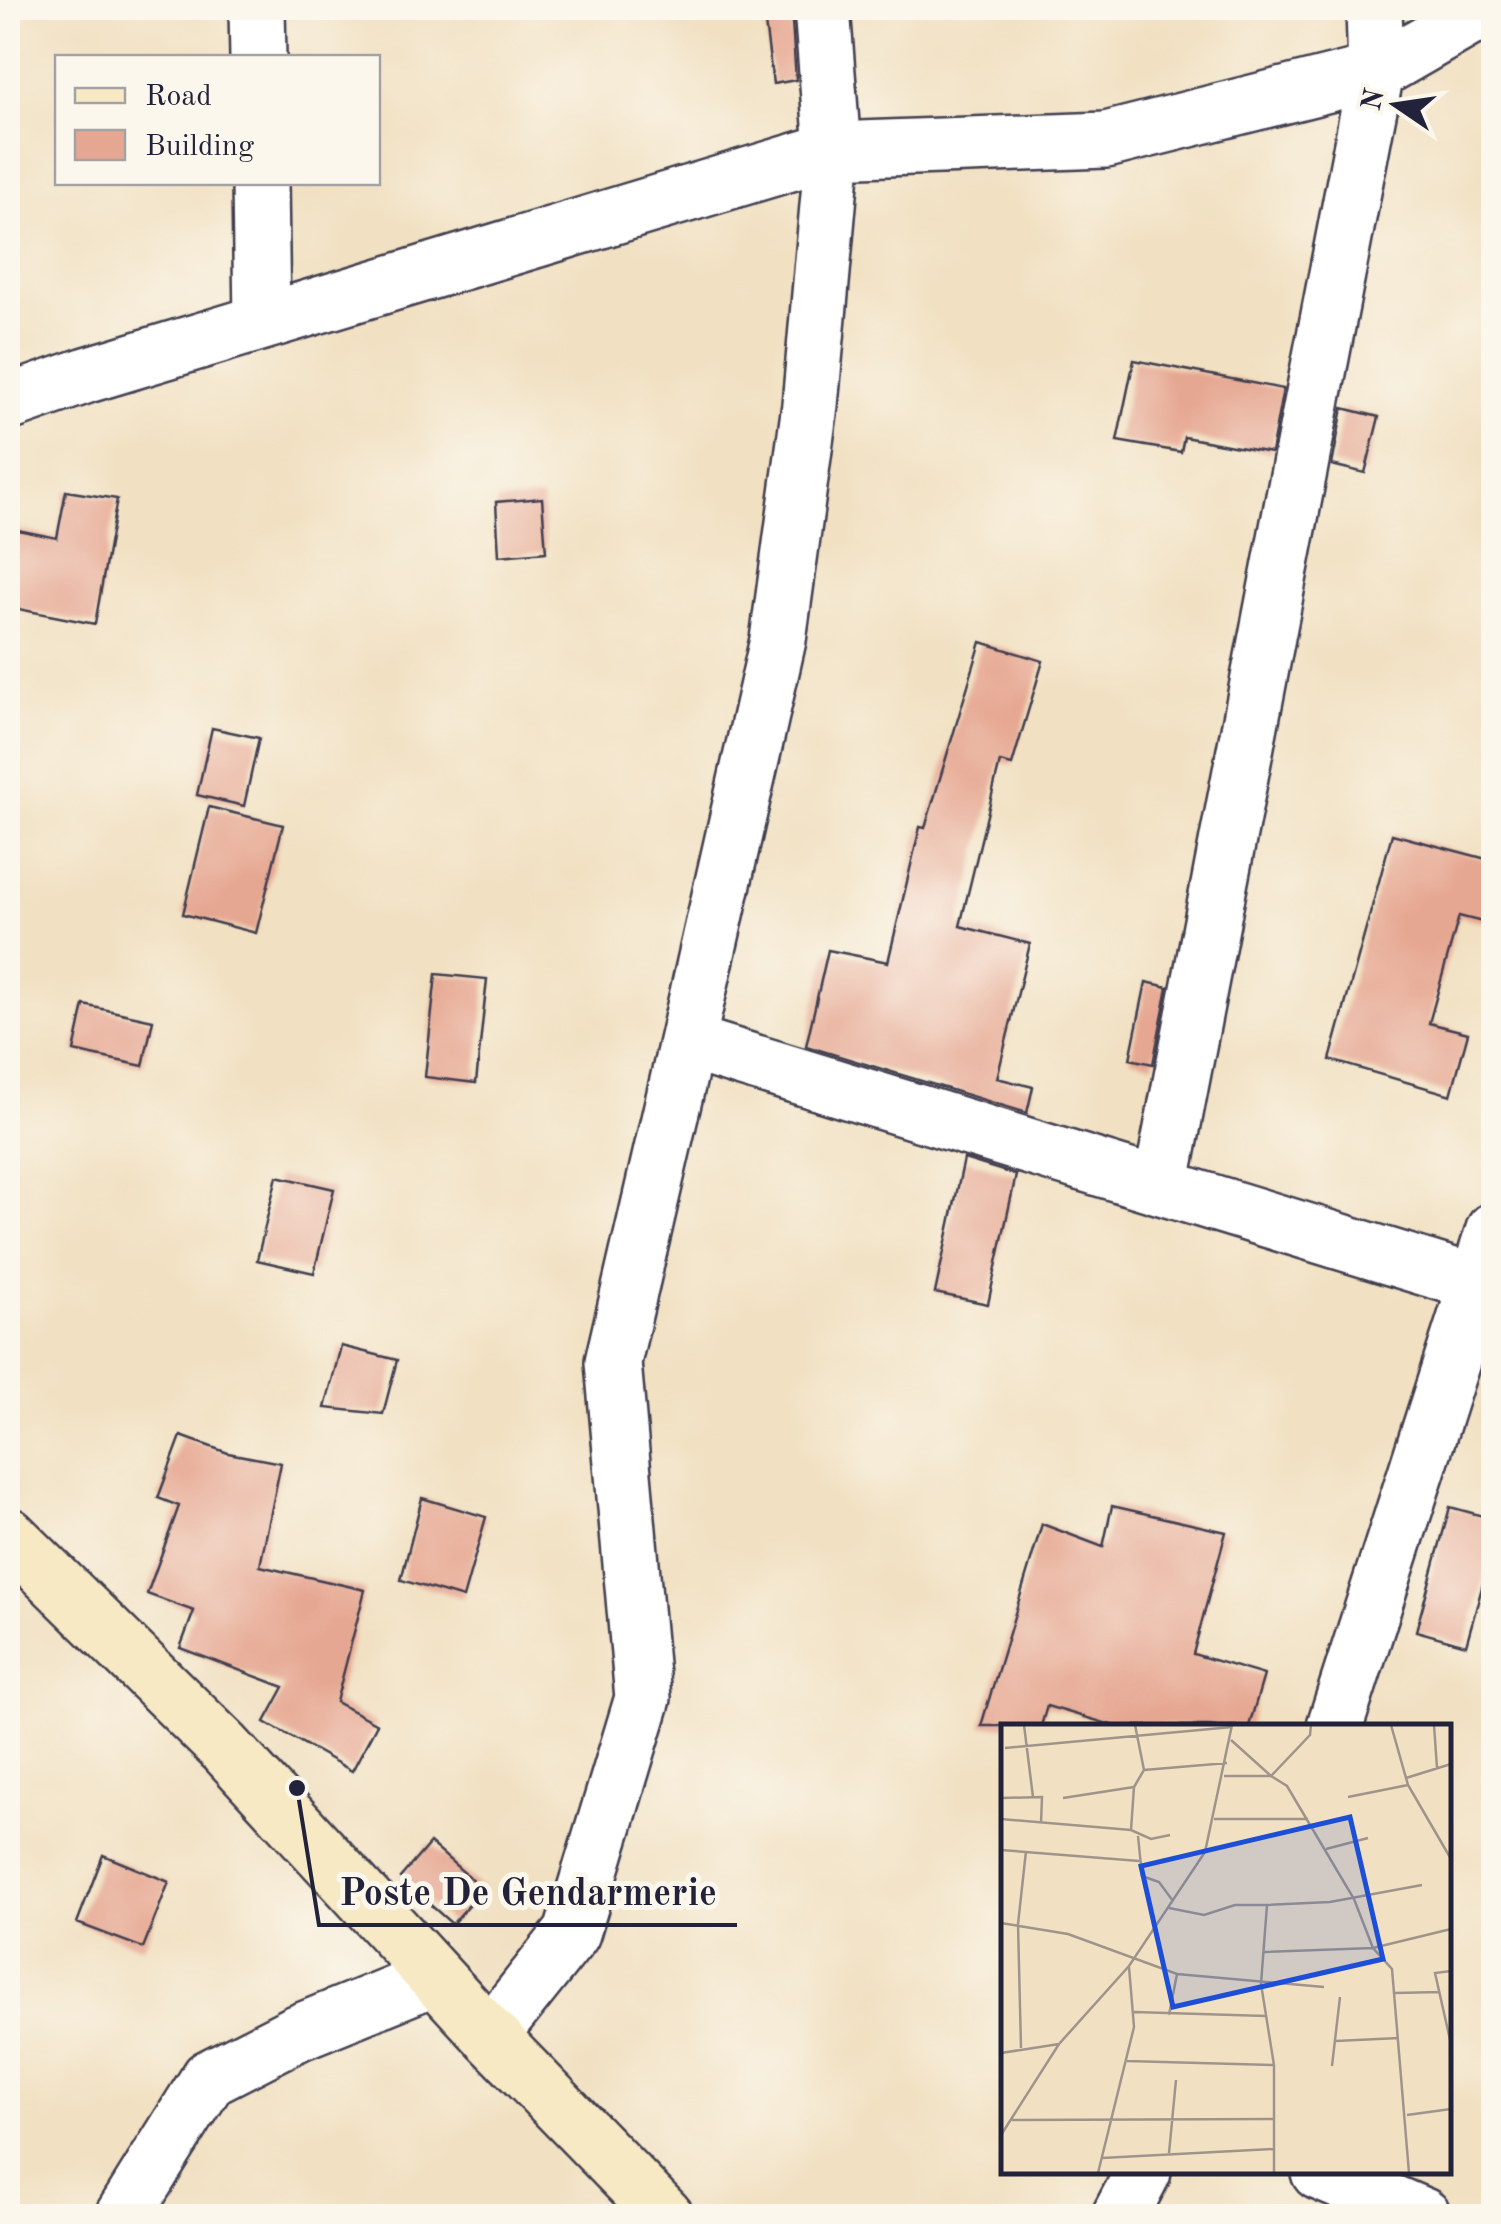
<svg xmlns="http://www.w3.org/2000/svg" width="1501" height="2224" viewBox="0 0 1501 2224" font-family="'Old Standard TT',serif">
<rect width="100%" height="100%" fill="#fbf7ec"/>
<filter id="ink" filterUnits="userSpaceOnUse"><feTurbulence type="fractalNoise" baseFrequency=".01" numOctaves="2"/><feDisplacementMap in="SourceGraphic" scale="20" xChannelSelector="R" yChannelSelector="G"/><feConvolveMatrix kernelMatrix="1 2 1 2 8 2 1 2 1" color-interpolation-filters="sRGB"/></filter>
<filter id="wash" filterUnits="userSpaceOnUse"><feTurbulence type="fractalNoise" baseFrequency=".0048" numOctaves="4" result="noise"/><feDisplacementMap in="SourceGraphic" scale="40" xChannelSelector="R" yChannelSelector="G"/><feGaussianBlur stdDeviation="2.25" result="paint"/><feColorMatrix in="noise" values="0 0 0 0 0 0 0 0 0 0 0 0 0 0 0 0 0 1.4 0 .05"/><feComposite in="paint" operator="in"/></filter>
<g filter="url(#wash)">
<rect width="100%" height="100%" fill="#f1e0c1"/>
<g id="blocks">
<path fill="#e6a792" d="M763 8H791L796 80 773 84Z
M1134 360 1283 389 1271 453 1184 437 1181 452 1117 441Z
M1343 408 1379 417 1365 473 1332 465Z
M66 491 117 499 95 624 8 607V528L57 538Z
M542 498 546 552 499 556 496 502Z
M981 642 1043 661 1012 765 1000 762 960 926 1030 944 997 1078 1033 1087 1027 1113 806 1046 828 950 888 962 920 827 925 828Z
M212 728 259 738 244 806 197 795Z
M209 807 283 825 256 933 183 914Z
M1392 834 1494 861V925L1459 916 1429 1023 1468 1033 1451 1095 1330 1060Z
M436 974 487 979 476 1083 425 1077Z
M1146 982 1168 987 1153 1064 1130 1059Z
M84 1005 153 1020 143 1066 74 1051Z
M964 1159 1016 1175 988 1304 935 1293Z
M277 1176 334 1189 314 1273 257 1260Z
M341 1346 397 1360 383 1414 325 1408Z
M181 1436 228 1453 281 1463 260 1566 365 1590 336 1702 377 1724 352 1771 265 1722 284 1687 180 1648 194 1611 147 1594 179 1506 158 1498Z
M422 1498 486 1517 463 1598 401 1580Z
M1112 1506 1226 1532 1193 1654 1264 1675 1249 1726H1115L1047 1706 1041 1726H981L1042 1524 1103 1547Z
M1450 1507 1494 1519V1544L1466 1645 1416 1631Z
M430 1843 483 1889 452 1924 400 1878Z
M103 1855 169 1882 143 1948 77 1923Z"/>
</g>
</g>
<g filter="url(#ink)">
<use href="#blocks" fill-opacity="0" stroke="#413e4f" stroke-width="2.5"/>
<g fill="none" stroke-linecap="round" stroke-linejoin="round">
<defs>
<path id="street" d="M257 8 258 58
M260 182 262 322
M8 403 87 375 833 150 1106 140 1376 72 1487 8
M687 1042 778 640 810 405 833 150 822 8
M1161 1186 1376 72 1374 8
M1335 1726 1494 1230
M490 2036 572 1933 643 1698 613 1362 687 1042 1479 1284 1494 1285
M1319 2172 1423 2216
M123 2216 209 2078 297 2033 435 1977
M1120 2216 1143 2172"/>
<path id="secondary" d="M8 1535 225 1748 490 2036 665 2216"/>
</defs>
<use href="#street" stroke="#413e4f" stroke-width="60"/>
<use href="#secondary" stroke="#413e4f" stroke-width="60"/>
<use href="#street" stroke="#fff" stroke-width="55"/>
<use href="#secondary" stroke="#f6e9c3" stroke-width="55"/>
</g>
</g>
<g transform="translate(1001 1724)">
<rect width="450" height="450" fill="#f1e0c1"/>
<path fill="none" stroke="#9e948b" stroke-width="2.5" d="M23 1 32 73M390 1 407 61 450 135M433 1 436 44M230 16 270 52 309 11 310 1M4 24 231 3M143 46 226 39M223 52H270L286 62 353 175 372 224 391 245 408 449M405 54 450 40M347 73 407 61M0 74 41 73 40 99M62 74 133 63M0 95 130 106 150 115 169 111M213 95H307M130 106 133 63 143 46 134 1M137 112 141 152 158 158 172 177M325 125 367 114M0 126 138 137M266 181 329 178 421 161M168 184 203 191 234 181H266L260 260 273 341V449M0 199 67 210 176 250 323 263M263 228 372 224 450 205M450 247 434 249 450 320M394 269 439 268M133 288 265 292M168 291 176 250M335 317 398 314M20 324 17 200 25 127M0 329 58 320M126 337 273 341M331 342 339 273M406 391 450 385M11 396 273 395M0 411 58 320 128 242 204 128 231 1M168 429 175 356M101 434 273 425M97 449 133 303 128 243"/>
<path fill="#1d4ed8" fill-opacity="0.15" stroke="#1d4ed8" stroke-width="5" d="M349 93 382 235 172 283 140 142Z"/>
<rect width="450" height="450" fill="none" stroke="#22223b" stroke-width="5"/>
</g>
<path fill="none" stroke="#22223b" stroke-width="4" d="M297 1788L319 1925H737"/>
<circle fill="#22223b" stroke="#fbf7ec" stroke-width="4" cx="297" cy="1788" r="10"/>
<g font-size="38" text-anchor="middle" font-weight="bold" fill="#22223b" stroke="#fbf7ec" stroke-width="10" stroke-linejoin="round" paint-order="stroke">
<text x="528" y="1905">Poste De Gendarmerie</text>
</g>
<rect width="1501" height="2224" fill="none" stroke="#fbf7ec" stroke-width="40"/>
<rect x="55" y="55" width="325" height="130" fill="#fbf7ec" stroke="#a4a2a5" stroke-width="2.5"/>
<rect x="75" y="88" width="50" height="15" fill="#f6e9c3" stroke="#a4a2a5" stroke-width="2.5"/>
<text x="145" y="105" font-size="30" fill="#22223b">Road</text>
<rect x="75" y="130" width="50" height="30" fill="#e6a792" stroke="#a4a2a5" stroke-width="2.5"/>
<text x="145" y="155" font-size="30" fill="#22223b">Building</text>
<g transform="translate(1396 105) rotate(283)" stroke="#fbf7ec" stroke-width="8" paint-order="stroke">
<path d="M0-8L18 38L0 25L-18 38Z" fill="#22223b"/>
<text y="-15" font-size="28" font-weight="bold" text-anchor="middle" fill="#22223b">N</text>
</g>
</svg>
